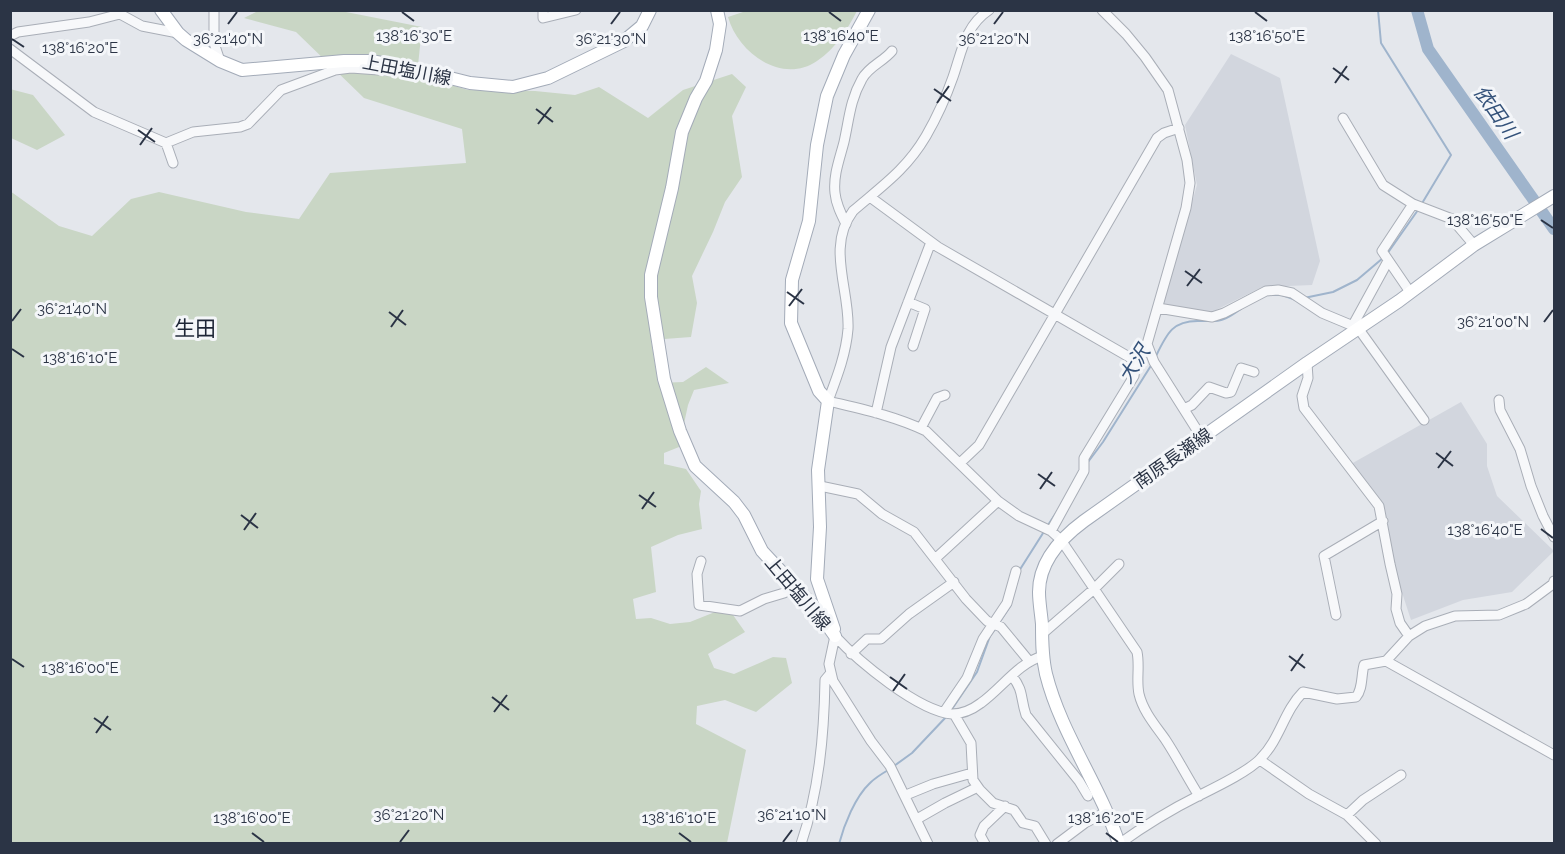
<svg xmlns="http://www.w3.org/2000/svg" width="1565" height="854" viewBox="0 0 1565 854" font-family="Raleway,'Noto Sans JP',sans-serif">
<rect width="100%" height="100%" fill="#e4e7ec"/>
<path fill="#d2d6de" d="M1231 54 1280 78 1320 261 1312 285 1262 287 1212 312 1163 304 1197 185 1185 125Z
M1461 402 1487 444V466L1497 496 1554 551 1512 592 1463 600 1411 620 1393 565 1383 505 1351 464Z"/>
<path fill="#c9d6c5" d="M258 11H341L422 27 417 75 468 90 535 91 575 95 599 87 648 118 683 90 732 74 746 87 732 116 742 177 725 202 713 232 692 276 697 303 691 337 651 340 658 383 683 382 706 367 729 383 694 390 688 405 679 447 664 453V464L686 469 701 491 699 504 702 529 678 535 651 547 656 592 633 599 636 619 651 618 670 624 690 622 715 612 733 615 745 632 708 654 714 668 734 674 773 657 786 658 792 683 756 712 725 700 697 706 696 724 746 750 727 843H11L10 191 59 226 92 236 131 199 159 192 246 212 299 219 330 173 466 163 462 129 364 98 296 32 244 18Z
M746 11V10L857 11C847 30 836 48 817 61 782 85 738 53 728 17Z
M10 89 33 95 65 135 37 150 11 138Z"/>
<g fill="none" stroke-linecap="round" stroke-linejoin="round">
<path stroke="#9fb4cc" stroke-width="2" d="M1378 10 1381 43 1451 155 1421 205
M1387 254 1418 210
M1267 295H1282L1296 300
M1304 298 1333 292 1357 280 1383 258
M1156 356C1167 333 1173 320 1200 321 1208 321 1217 322 1224 319 1230 317 1236 312 1241 309
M1088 462 1103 442 1152 364
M1048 525 1058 510
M1019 571 1045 530
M999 623 1011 605
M950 712 977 672 990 636 996 628
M894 766 912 753 947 716
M839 844C844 825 855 797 870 783 875 778 883 773 890 769"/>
<path stroke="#9fb4cc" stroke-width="12" d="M1417 10 1428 49 1554 229"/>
<defs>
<path id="minor" d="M214 10V43L220 61
M543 10V18L576 10
M989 10C965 26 962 51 953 77 946 97 937 117 926 136 906 170 882 186 853 211 826 247 850 290 848 329 846 354 837 377 828 401 861 409 895 416 926 431L998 501 1019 516 1051 531 1061 540 1137 652C1140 666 1136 680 1139 694 1143 711 1155 725 1165 739 1177 757 1187 777 1199 796
M1102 10 1126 34 1145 57 1168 90 1187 160 1190 183 1186 208 1147 344 1154 362 1202 438
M10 36 18 32 89 22 120 14 142 26 178 33
M10 49 94 112 166 143 173 163
M1343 118 1383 185 1413 204 1452 219 1474 245
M166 143 193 132 240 127 248 124 281 90 335 70 351 68 393 71 403 67
M870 197 938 247 1136 361
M846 224C841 214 836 204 835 193 833 175 840 158 844 142 849 120 850 100 862 79 869 66 883 62 892 51
M1410 292 1382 251 1413 204
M908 302 925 309 913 346
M1158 308 1212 317 1224 313 1266 291 1278 290 1292 293 1322 313 1358 328 1424 420
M1353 325 1388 261
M1307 363 1308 378 1302 396 1304 408 1379 506 1390 564 1397 594 1396 609 1400 623 1409 636
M1499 400 1500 410 1520 449 1531 486 1543 516 1554 537
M1184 409 1192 405 1209 387 1226 393 1231 392 1241 368 1254 372
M876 413 891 347 931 242
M921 428 937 398 945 395
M960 463 979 445 1157 138 1164 133 1179 128
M820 486 858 494 882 514 914 532 966 599 987 621 1001 627 1029 661
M1051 531 1084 471V458L1134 376 1136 361
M936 558 998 501
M701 561 697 574 699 605 740 611 764 599 784 593 794 586
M1336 615 1324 556 1383 521
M1042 634 1094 589 1119 564
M835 636C858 661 918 711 952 714 963 714 973 709 981 703 1002 688 1018 663 1043 656
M835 636 829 664 833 681 871 741 890 766 928 844
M851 654 867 639H881L909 614 954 582
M1386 661 1554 755
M1012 676C1024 691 1020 697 1026 715L1079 781 1088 796
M944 712 967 678 983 639 1007 603 1016 571
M954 714 971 743 973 780 980 790 993 803 1014 810 1023 823 1035 826 1046 844
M1260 760 1309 794 1347 815 1376 844
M906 795 933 784 972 773
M1347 815 1363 800 1401 775
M917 819 945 803 978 787
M801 844C819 791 824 736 825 680L830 674
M985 844 980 835 984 826 1005 806
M1057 844 1085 823 1106 812
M1119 844C1144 826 1170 810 1198 796 1214 788 1250 771 1261 758 1280 739 1284 711 1303 692L1337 699 1356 697C1363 689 1361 676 1364 665L1386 661 1409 636 1425 626 1455 616 1499 615 1526 604 1553 584 1554 581"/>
<path id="major" d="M161 10 178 33 186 40 220 61 242 70 344 61H371L414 69 470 83 513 87 548 78 624 41 642 26 650 10
M717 10 720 24 716 50 706 81 696 98 682 132 672 188 651 275V297L664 379 680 431 695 466 734 502 744 515 762 551 816 609 835 636
M834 629 817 579 820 527 818 470 828 401 819 391 791 323 792 280 809 221 817 145 827 96 844 55 869 10
M1119 844C1100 785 1061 734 1046 674 1042 657 1042 641 1042 624 1041 613 1039 602 1039 592 1039 561 1061 538 1084 521L1307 363 1399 301 1474 245 1554 196"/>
</defs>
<use href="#minor" stroke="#a9aeb7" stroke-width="11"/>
<use href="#major" stroke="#a3abb8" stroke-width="14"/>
<use href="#minor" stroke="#f7f8fa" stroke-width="9"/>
<use href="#major" stroke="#fff" stroke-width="12"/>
</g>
<path fill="none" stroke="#2b3445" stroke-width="2" d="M402 12 414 21M829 12 841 21M1255 12 1267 21M228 24 237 12M611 24 620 12M994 24 1003 12M12 39 24 47M1333 68 1349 80M1335 83 1347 66M934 89 951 101M937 103 949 86M536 109 553 122M538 124 551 107M138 130 155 142M140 145 152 128M1541 220 1553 228M1185 271 1202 283M1187 286 1200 269M787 292 804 304M789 306 802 289M389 312 406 325M12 321 21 309M1544 322 1553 310M391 327 403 310M12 349 24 357M1436 453 1453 466M1438 468 1451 451M1038 474 1055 486M1040 489 1052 472M639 495 656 507M642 509 654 492M241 515 258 528M1541 529 1553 538M244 530 256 513M1289 656 1305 668M12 659 24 667M1291 671 1303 654M890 677 907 689M893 691 905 674M492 697 509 710M494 712 507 695M94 718 111 730M96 733 108 716M252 833 264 842M679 833 691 842M1106 833 1118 842M400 842 409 830M783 842 792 830"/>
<g text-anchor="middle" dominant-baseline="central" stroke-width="6" stroke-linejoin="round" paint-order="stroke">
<g font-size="18" fill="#2b3445" stroke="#f4f6f9">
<text transform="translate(407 70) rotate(11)">上田塩川線</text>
<text transform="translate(1173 458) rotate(-35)">南原長瀬線</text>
<text transform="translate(798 593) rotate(50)">上田塩川線</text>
</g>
<g font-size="20" font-style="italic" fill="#34527a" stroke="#f4f6f9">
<text transform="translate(1496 112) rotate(55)">依田川</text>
<text transform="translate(1134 364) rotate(-58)">大沢</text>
</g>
<g font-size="21" fill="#1d2536" stroke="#f4f6f9">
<text x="195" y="328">生田</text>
</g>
</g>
<g font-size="15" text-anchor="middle" fill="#2b3445" stroke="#f4f6f9" stroke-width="6" stroke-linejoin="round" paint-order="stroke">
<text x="841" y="41">138°16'40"E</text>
<text x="1267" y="41">138°16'50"E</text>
<text x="414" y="41">138°16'30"E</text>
<text x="228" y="44">36°21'40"N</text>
<text x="611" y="44">36°21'30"N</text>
<text x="994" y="44">36°21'20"N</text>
<text x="80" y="53">138°16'20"E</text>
<text x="1485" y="225">138°16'50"E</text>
<text x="72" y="314">36°21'40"N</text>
<text x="1493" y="327">36°21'00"N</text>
<text x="80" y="363">138°16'10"E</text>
<text x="1485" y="535">138°16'40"E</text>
<text x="80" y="673">138°16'00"E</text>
<text x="409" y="820">36°21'20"N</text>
<text x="792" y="820">36°21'10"N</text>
<text x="252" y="823">138°16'00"E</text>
<text x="679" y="823">138°16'10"E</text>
<text x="1106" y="823">138°16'20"E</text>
</g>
<rect width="1565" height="854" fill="none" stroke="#2b3445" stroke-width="24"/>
</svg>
